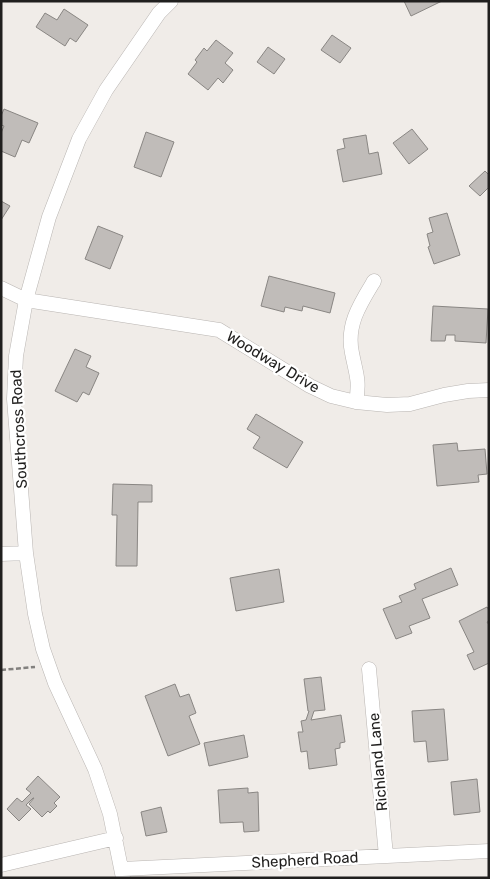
<svg xmlns="http://www.w3.org/2000/svg" width="490" height="879" viewBox="0 0 490 879" font-family="Rubik,sans-serif">
<rect width="100%" height="100%" fill="#f0ece8"/>
<path fill="#c0bcb9" stroke="#898683" d="M404 1H442L411 16Z
M64 9 88 25 76 42 70 38 65 46 36 27 45 13 57 20Z
M332 35 351 48 340 63 321 50Z
M216 40 233 53 225 63 233 70 223 83 218 78 208 90 188 74 197 62 195 60 204 48 207 51Z
M268 47 285 59 274 74 257 62Z
M4 109 38 123 29 143 22 140 15 157 1 151V133L4 126 1 125V116Z
M412 129 428 149 409 164 393 143Z
M146 132 174 142 161 177 134 167Z
M366 135 369 154 378 152 382 174 343 182 337 150 345 148 343 139Z
M485 171 489 175V187L480 196 469 186Z
M1 201 10 206 1 220Z
M447 213 460 255 434 264 428 247 430 246 427 234 433 232 429 218Z
M98 226 123 236 110 269 85 259Z
M269 276 335 293 330 313 303 306 302 311 285 307 284 312 261 306Z
M433 306 488 309 486 343 455 341V335H446L445 341H431Z
M75 349 91 356 86 367 99 373 89 395 83 392 77 402 55 391Z
M256 414 303 442 287 468 253 448 260 437 247 429Z
M457 443 458 451 485 449 487 474 478 475 479 482 437 486 433 445Z
M113 484 152 485V502H138L137 566H116L117 515H112Z
M451 568 458 585 422 599 430 618 409 626 412 633 396 639 383 609 402 602 399 596 416 589 414 584Z
M279 569 284 602 236 611 230 578Z
M487 607 489 610V621L487 622 489 625V663L474 670 467 655 474 652 459 621Z
M321 677 325 710 314 711 311 720 341 715 345 742 340 743V748L335 749 337 765 309 769 307 751 301 752 298 732H303L301 721 306 720 309 711H308L304 679Z
M175 684 180 697 189 694 196 713 189 716 200 744 168 756 145 696Z
M444 709 448 760 428 762 426 741 414 742 412 711Z
M244 735 248 757 209 766 204 743Z
M38 776 60 797 54 803 57 806 50 813 48 811 42 817 29 804 34 798H33L26 805 31 809 19 821 7 809 17 798 22 802 31 793 26 789Z
M477 779 480 812 454 815 451 782Z
M248 788V793L258 792 259 831 244 832 243 822 220 823 218 790Z
M161 807 167 832 146 836 141 812Z"/>
<g fill="none" stroke-linecap="round" stroke-linejoin="round">
<defs>
<path id="minor" d="M1 288 26 300 219 330 310 386 331 396 356 402 387 405 410 404 444 395 468 391 489 390
M356 402C360 380 356 374 352 353 346 325 360 304 374 281
M1 554 26 553
M369 669 386 856
M1 865 116 838
M122 869 489 851
M123 878 110 814 95 769 55 683 43 649 35 614 26 553 14 399 16 356 26 300 49 217 79 139 106 90 159 13 171 1"/>
</defs>
<use href="#minor" stroke="#b9b5b2" stroke-width="15"/>
<path stroke="#82807e" stroke-width="2.5" stroke-dasharray="5 2.5" stroke-linecap="butt" d="M1 670 35 667"/>
<use href="#minor" stroke="#fff" stroke-width="14"/>
</g>
<g text-anchor="middle" dominant-baseline="central" stroke-width="4.5" stroke-linejoin="round" paint-order="stroke">
<g font-size="15" fill="#201f1e" stroke="#fff">
<text transform="translate(273 362) rotate(31)">Woodway Drive</text>
<text transform="translate(19 429) rotate(-93)">Southcross Road</text>
<text transform="translate(378 762) rotate(-95)">Richland Lane</text>
<text transform="translate(305 860) rotate(-3)">Shepherd Road</text>
</g>
</g>
<rect width="490" height="879" fill="none" stroke="#201f1e" stroke-width="5"/>
</svg>
